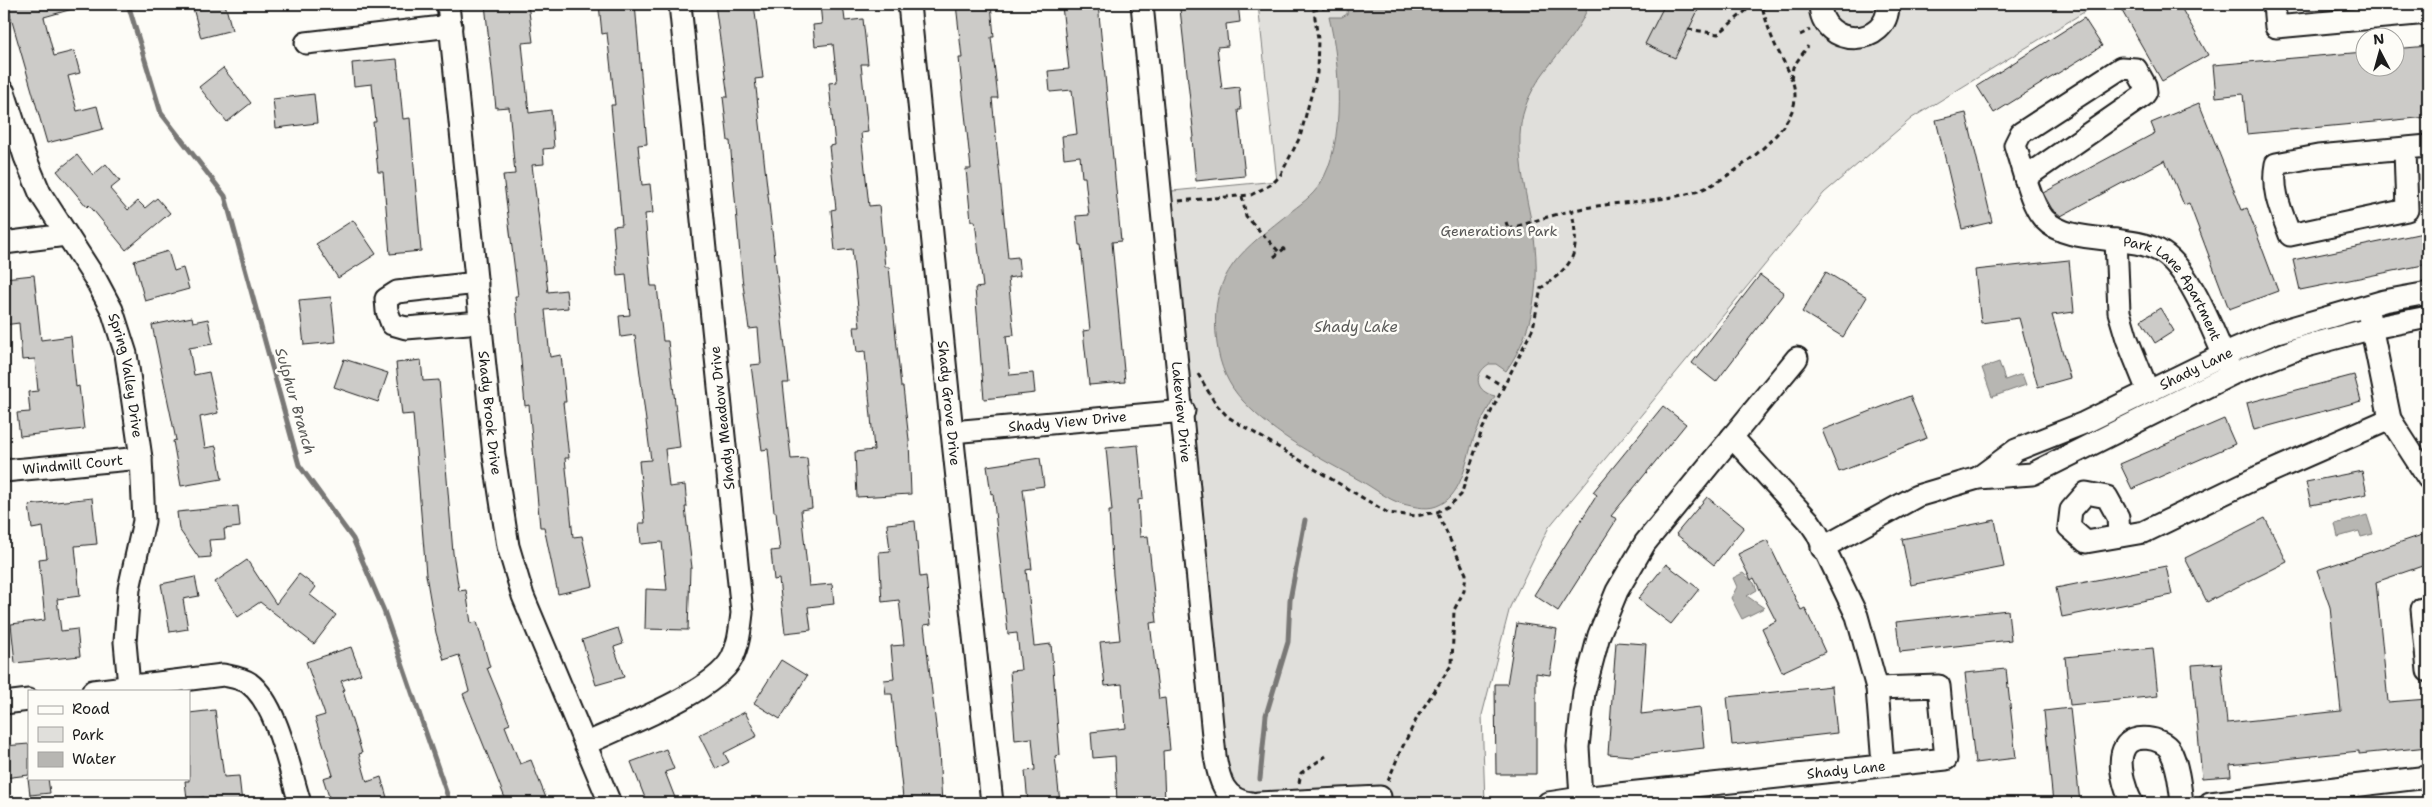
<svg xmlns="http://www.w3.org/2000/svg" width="2432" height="807" viewBox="0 0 2432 807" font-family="'Shantell Sans',sans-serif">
<rect width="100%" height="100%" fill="#fdfcf7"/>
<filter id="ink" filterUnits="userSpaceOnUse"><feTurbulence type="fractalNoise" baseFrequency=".02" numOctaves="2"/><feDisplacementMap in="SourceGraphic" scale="10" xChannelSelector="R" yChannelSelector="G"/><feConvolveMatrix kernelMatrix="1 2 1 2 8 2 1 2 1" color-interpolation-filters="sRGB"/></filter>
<g filter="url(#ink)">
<path fill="#e0dfdb" stroke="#7e7e7c" d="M1258 4H2097L1912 118 1824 193 1549 527 1510 607 1482 715 1485 803H1385L1229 794 1162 192 1277 181Z"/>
<path fill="#b7b6b2" stroke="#797876" d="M1348 4H1589C1574 49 1529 72 1521 124 1517 154 1524 186 1530 215 1542 269 1538 325 1506 371L1496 364H1489C1472 375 1476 392 1495 396 1488 409 1480 421 1475 435 1466 457 1464 492 1441 504 1429 511 1416 507 1403 504 1388 500 1374 488 1361 481 1320 458 1275 436 1243 401 1228 385 1220 366 1217 344 1208 275 1239 253 1288 214 1299 205 1312 197 1320 184 1346 144 1340 62 1329 17H1342L1347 14Z
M1999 362 2005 380 2022 374 2026 385 1992 397 1982 368Z
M2367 515 2373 534 2361 537 2359 531 2338 537 2335 524Z
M1743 573 1754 583 1757 590 1747 596 1764 608 1742 619 1731 598 1737 587 1733 578Z"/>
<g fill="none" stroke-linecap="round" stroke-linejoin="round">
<path stroke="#797876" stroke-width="5" d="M128 4 161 113 225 196 299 465 353 539 384 611 450 803
M1260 779 1266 715 1288 642 1290 600 1305 520"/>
</g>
<path fill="#cccbc8" stroke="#1c1c1c" d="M7 4H75L76 8 44 17 54 56 74 51 80 73 68 76 77 111 97 106 103 129 47 143Z
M192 4H225L232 30 201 38Z
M485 4H528L533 42 522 43 529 113 551 110 554 148 543 149 544 164 532 165 548 292 566 290 568 308 545 310 550 357 561 355 566 402H563L569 458H565L573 537 582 536 593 586 558 594 544 527H540L529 405 525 406 521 360 515 296H518L503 175 515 174 509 107 496 108Z
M599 4H635L647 144 638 145 642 185 650 184 653 213 645 214 651 286H657L663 341H668L680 447 665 449 669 487 685 485 687 507H685L692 568H690L688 630 645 629 646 589 667 590 662 542 641 544 639 523H645L639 461 651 460 635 335 621 337 619 316 630 315 626 274 617 275 613 226 622 225 611 105H615L607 33 602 34Z
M715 4H754L763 78 755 79 789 383H783L791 459 807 458 812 508 801 510 809 586 832 584 834 604 808 607 811 630 785 633 779 579 774 580 771 551 780 550 776 512H774L768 449 762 450 751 365 761 364 758 328 749 329 742 277 730 141H728L723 97H728Z
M820 4H843L845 21 863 19 868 64H861L868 132 861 133 869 206 879 205 885 267H889L901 387H903L909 440 911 494 857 497 855 452 874 450 865 351 857 352 854 327H860L852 249 835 251 831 210 836 209 829 146 835 145 829 83 837 82 833 44 815 46 813 25 822 24Z
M956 4H991L994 37H991L998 98H992L1008 258 1018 257 1020 276 1008 278 1014 335 1006 336 1010 375 1033 373 1035 393 984 399 975 288 983 287 975 221H971L966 169H971L959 58H962Z
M1083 4H1098L1121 241 1112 242 1125 382 1089 385 1083 331 1090 330 1081 245H1079L1076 216 1089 215 1085 177H1082L1080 156 1064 158 1062 136 1077 134 1072 90 1050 92 1048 71 1069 69 1062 6Z
M1238 4 1240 22 1226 24 1228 46 1217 47 1222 89 1239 87 1241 110H1238L1245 176 1196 181 1192 138 1194 137 1180 9Z
M1665 4H1701L1675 58 1645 44Z
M2118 4H2179L2208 55 2162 81Z
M2084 18 2102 46 1994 113 1977 86Z
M2428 46V117L2247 134 2243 94 2216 97 2213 65 2364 52V68H2394V49Z
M397 59 403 119 410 118 421 251 390 254 383 172H378L373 122H376L372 84 354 86 352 63Z
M223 68 251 103 227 122 199 87Z
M314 94 317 123 276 128 273 99Z
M2199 103 2242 210 2247 208 2278 291 2229 309 2189 203 2184 205 2165 160 2061 216 2052 209 2043 193 2155 133 2151 123Z
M1966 113 1992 222 1962 229 1936 120Z
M77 155 93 175 106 164 120 181 110 189 128 210 138 201 145 208 157 198 170 213 126 250 89 205 87 207 57 171Z
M353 220 376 254 338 278 316 244Z
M2428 232V264L2300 290 2293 260Z
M168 251 174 271 183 268 189 289 145 301 134 261Z
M2069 260 2074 312 2052 315 2070 378 2038 387 2019 318 1981 323 1975 270Z
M1826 272 1867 297 1843 337 1802 312Z
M34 275 41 340 71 336 76 387 79 386 84 429 20 436 17 413 30 412 28 392 38 391 35 359 22 360 19 323 4 325V278Z
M1760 275 1784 293 1716 382 1692 363Z
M331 297 336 342 304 345 299 300Z
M2160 308 2174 331 2155 343 2141 320Z
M192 317 193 322 208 319 213 344 189 348 194 375 209 372 218 413 200 417 205 448 216 446 222 479 181 486 173 441 176 440 152 325Z
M344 359 388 373 378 402 334 387Z
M421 360 423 381 439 380 453 553 459 591 466 590 471 623 477 622 490 667 487 668 510 724 505 726 520 764 531 760 548 803H507L463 694 469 691 459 655 444 660 436 633 426 575 413 414 402 415 396 363Z
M2354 375 2361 401 2254 430 2247 403Z
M1910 396 1927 438 1839 472 1822 430Z
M1663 406 1686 424 1611 516 1617 519 1558 611 1534 595 1597 495 1593 492Z
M2224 419 2235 444 2132 489 2120 464Z
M1138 445 1143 499 1138 500 1140 537 1148 536 1157 622 1150 623 1159 699 1165 698 1170 750 1163 751 1165 803H1117L1115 756 1093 758 1091 732 1126 728 1122 684 1105 686 1100 642 1120 640 1113 575 1109 511H1112L1106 448Z
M1040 458 1044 486 1023 489 1032 569 1026 570 1034 646 1051 644 1060 755 1055 756 1060 803H1028L1025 771 1035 770 1032 738 1015 740 1010 671 1021 670 1017 633 1008 634 993 493 991 494 987 466Z
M2362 471 2367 494 2311 505 2306 482Z
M1707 497 1744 527 1714 565 1676 534Z
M92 498 97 544 75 546 80 596 57 599 61 631 77 629 80 656 15 663 11 624 45 620 39 559 47 558 43 527 32 529 29 505Z
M238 506 240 527 224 529 225 539 209 540 211 557 199 558 179 529 177 512Z
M2265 518 2287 562 2207 602 2185 558Z
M1995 520 2004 567 1911 585 1902 539Z
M915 521 920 577 926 576 931 624 924 625 939 751 942 803H912V797L903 798 892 694H886L884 680 894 679 891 646 904 645 899 600 882 602 879 552 890 551 887 524Z
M2422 535 2428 554V564L2376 582 2388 702 2428 699V747L2359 754V751L2230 765 2231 776 2202 778 2192 665 2221 663 2227 723 2341 711 2330 607 2317 570Z
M1767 540 1801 610 1805 608 1825 652 1782 672 1762 628 1776 621 1754 578 1751 580 1738 554Z
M247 560 276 604 299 574 316 587 310 595 336 615 314 644 260 602 238 617 215 582Z
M1666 564 1699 589 1671 624 1638 599Z
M2166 566 2172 595 2062 617 2056 588Z
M195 577 199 596 183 599 188 629 170 632 161 584Z
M2008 610 2011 640 1900 652 1896 622Z
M1517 623 1557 629 1550 675 1536 673V774H1496L1495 684H1507Z
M618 628 623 644 614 647 624 677 596 685 582 640Z
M1616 642 1646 644 1641 714 1700 707 1704 748 1632 756 1608 754Z
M351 647 361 674 341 681 345 690 343 691 362 753 359 754 367 782 381 777 388 801 380 803H331L323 778 333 775 315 718 325 715 306 662Z
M2153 648 2158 696 2070 705 2065 657Z
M781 660 807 676 780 719 754 703Z
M2006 669 2016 758 1975 763 1965 673Z
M1832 686 1837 733 1732 745 1727 697Z
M2070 708 2080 803H2053L2044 711Z
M215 710 224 777 239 776 242 803H205L204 797 187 799 185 781H189V713Z
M745 712 757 736 724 753 729 762 716 769 699 735Z
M29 744V775L4 778V746Z
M666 749 674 769 665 772 677 803H647L631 762Z
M28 778H48L50 793 30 795Z"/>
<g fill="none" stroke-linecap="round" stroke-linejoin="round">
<defs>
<g id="minor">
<path id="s1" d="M448 4 494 455 508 546 523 596 610 803"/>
<path id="s2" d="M909 4 952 432 992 803"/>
<path id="s3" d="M1142 4 1215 756C1219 779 1223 800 1251 803"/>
<path d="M1820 4C1821 49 1889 49 1888 4"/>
<path d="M2274 4 2276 27 2428 13"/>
<path d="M306 43 451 26"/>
<path d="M2121 68 2136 69 2145 85 2146 92 2143 96 2025 178 2015 145 2021 133Z"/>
<path id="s4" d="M4 92 25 157 40 193 96 280 112 310 126 354 141 458 144 521 129 589 125 642 129 686"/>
<path d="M2405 150 2407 210 2290 235C2281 211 2271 190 2276 164L2318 156 2428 146"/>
<path id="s5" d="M2025 178C2030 192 2034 208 2044 219 2070 247 2130 232 2163 253 2192 272 2214 335 2229 367"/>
<path d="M2116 240 2119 312 2127 339 2148 391"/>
<path d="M4 243 66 235"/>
<path d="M477 283 397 292 386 299 387 311 392 324 406 328 481 322"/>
<path d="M2369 316 2390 419 2428 478"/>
<path id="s6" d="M952 432 1184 411"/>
<path d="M1732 437 1809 521 1817 533 1857 616 1877 688 1883 765"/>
<path id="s7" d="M4 471 141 458"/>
<path id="s8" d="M1978 478 2016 450 2084 423 2223 355 2274 333 2384 301 2428 293"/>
<path d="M2119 536 2118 517 2107 497 2086 493 2071 510 2069 527 2086 542 2144 532 2258 477 2390 419"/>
<path d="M1822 548 1917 496 1978 478 2032 474 2232 374 2299 348 2373 328 2428 317"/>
<path d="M2428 608 2422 609 2428 671"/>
<path d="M93 691 223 675C232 677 241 678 249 683 278 705 289 769 300 803"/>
<path d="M4 703 29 700"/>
<path d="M585 744C621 727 715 692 732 658 739 644 740 629 742 613L680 4"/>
<path d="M1581 798 1578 747 1584 692 1599 635 1617 591 1645 543 1797 358"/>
<path d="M1258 803 1380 797"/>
<path id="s9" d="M1548 803 1581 798 1946 759 1939 686 1877 688"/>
<path d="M2132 803C2125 790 2116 761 2125 747 2133 733 2162 737 2170 750 2178 765 2180 786 2182 803"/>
<path d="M2210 803 2428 777"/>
</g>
</defs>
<use href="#minor" stroke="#1c1c1c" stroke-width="25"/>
<path stroke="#1c1c1c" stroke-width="3" stroke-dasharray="5 4" stroke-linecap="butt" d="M1774 4 1782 7 1803 8
M1313 10 1342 5
M1688 29 1718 34 1754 4
M1800 35 1810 30
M1791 79 1793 67 1808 46
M1242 196 1246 216 1280 253
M1179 201 1251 195 1272 184 1280 176 1300 137 1317 73 1318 39 1313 4
M1506 222 1511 236
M1509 229C1537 220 1567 210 1597 206 1630 201 1666 201 1698 191 1727 181 1797 130 1795 96 1795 76 1780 58 1773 40 1768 28 1765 16 1761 4
M1274 257 1286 247
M1198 374 1215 403 1228 417 1388 513 1416 516 1437 512 1449 506 1461 495 1482 430 1533 328 1541 288C1575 264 1580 254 1572 212
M1486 376 1503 386
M1388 781 1400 752 1418 716 1452 664 1454 610 1464 591 1466 574 1437 512
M1299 783 1301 773 1326 756"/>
<use href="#minor" stroke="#fdfcf7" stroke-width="21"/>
</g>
</g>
<g text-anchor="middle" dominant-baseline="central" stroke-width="5" stroke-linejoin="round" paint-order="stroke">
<g font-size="14" fill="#575655" stroke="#fdfcf7">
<text x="1499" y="231">Generations Park</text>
</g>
<g font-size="14" fill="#1c1c1c" stroke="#fdfcf7">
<text stroke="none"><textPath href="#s5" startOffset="202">Park Lane Apartment</textPath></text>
<text stroke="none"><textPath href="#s8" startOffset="245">Shady Lane</textPath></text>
<text stroke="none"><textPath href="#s4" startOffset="312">Spring Valley Drive</textPath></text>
<text stroke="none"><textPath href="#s2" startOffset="401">Shady Grove Drive</textPath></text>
<text stroke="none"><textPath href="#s3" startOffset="410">Lakeview Drive</textPath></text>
<text stroke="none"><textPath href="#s1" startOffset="411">Shady Brook Drive</textPath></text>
<text transform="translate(722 418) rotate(-96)">Shady Meadow Drive</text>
<text stroke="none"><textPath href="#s6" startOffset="116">Shady View Drive</textPath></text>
<text stroke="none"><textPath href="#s7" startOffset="69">Windmill Court</textPath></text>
<text stroke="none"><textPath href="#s9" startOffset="300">Shady Lane</textPath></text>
</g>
<g font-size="15" font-style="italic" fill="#5a5a58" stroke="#fdfcf7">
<text x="1356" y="327">Shady Lake</text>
<text transform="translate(295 401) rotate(74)">Sulphur Branch</text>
</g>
</g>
<rect width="2432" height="807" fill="none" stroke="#fdfcf7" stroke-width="20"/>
<rect x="10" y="10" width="2412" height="787" fill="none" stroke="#1c1c1c" stroke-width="2" filter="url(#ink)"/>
<rect x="28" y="690" width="162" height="90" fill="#fdfcf7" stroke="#a3a29f"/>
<rect x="38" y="706" width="25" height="8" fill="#fdfcf7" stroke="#a3a29f"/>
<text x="72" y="714" font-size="15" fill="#1c1c1c">Road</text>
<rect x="38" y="727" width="25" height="15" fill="#e0dfdb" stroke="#a3a29f"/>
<text x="72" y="740" font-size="15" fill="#1c1c1c">Park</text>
<rect x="38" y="752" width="25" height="15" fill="#b7b6b2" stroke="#a3a29f"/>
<text x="72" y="764" font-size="15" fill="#1c1c1c">Water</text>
<g transform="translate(2380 52) rotate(354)"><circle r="24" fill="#fdfcf7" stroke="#a3a29f"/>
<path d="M0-4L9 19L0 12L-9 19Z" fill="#1c1c1c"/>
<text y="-8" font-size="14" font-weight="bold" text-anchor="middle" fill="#1c1c1c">N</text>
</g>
</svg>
